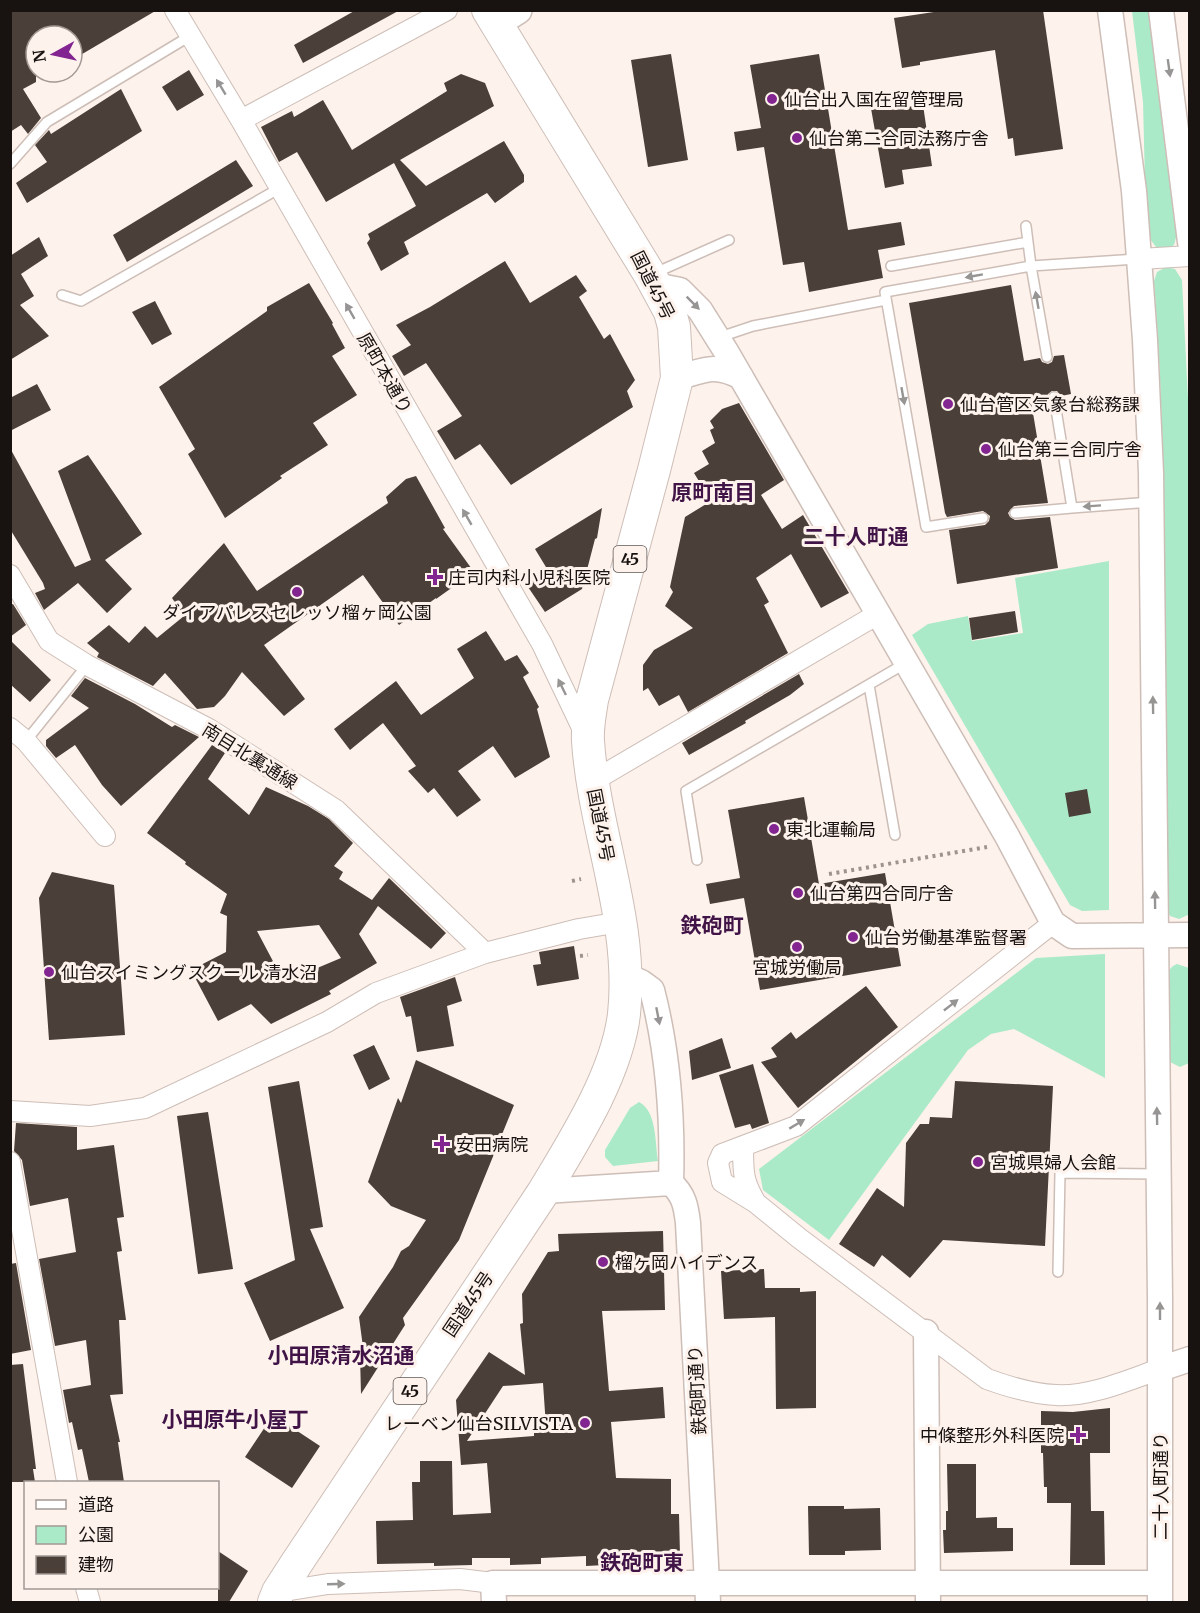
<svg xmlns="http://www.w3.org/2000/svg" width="1200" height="1613" viewBox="0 0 1200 1613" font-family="Merriweather,'Noto Sans JP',serif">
<rect width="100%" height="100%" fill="#fef2ec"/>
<path fill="#aaeac8" d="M1132 11H1149L1157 53 1177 234 1174 245 1167 249 1156 247 1150 239 1145 182 1143 102Z
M1166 267 1175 269 1182 280 1189 419 1190 914 1179 919 1170 916 1164 904C1164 696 1170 488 1154 281L1157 272Z
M1109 561V910L1082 911 1070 905 912 635 928 624 968 616 972 641 1023 633 1015 578Z
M1105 954V1078L1014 1029 991 1034 968 1050 829 1240 763 1190 759 1169 1036 958Z
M1177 964 1189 968V1063L1180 1067 1168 1061 1167 972 1173 966Z
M639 1102C657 1111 655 1143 658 1161L613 1166 605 1157V1150L630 1108Z"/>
<path fill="#4a3f39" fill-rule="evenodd" d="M10 10H157L72 60V36H36V82L23 89 41 118 28 134 21 125 10 132Z
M356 10H400L303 63 294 45Z
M947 10H1043L1063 149 1015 156 1013 138 1008 139 995 50 920 62V65L902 68 894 18Z
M671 54 688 160 648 167 631 60Z
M819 54 848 230 901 222 905 245 878 250 883 278 809 292 804 262 783 265 764 147 737 151 734 132 761 128 750 65Z
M189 70 204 95 177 111 162 87Z
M461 74 485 83 494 106 400 160 426 186 504 141 524 175V182L495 203 487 193 404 242 409 254 381 271 367 243 370 239 368 234 416 206 394 163 326 202 297 152 279 162 261 127 292 111 294 117 323 100 352 150 447 91 444 83Z
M121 89 142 131 27 203 16 183 47 162 35 145 49 130 51 134Z
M889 94 891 109 923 105 932 166 902 170 904 184 885 188 869 97Z
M236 160 253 186 127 262 113 235Z
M39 237 48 256 21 274 34 296 20 305 49 336 10 360V256Z
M505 261 530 303 576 275 587 291 579 297 604 339 610 334 635 380 627 391 633 407 511 485 480 444 455 460 437 431 462 416 426 363 404 376 392 356 411 345 396 325 430 307Z
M309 283 333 323 332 324 345 348 332 356 357 395 313 423 328 445 280 476 282 478 225 518 188 454 195 449 159 387 267 311V307Z
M1011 285 1024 361 1040 358 1042 362 1048 364 1052 362 1054 356 1064 355 1071 394 1061 396 1057 391H1052L1048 394 1047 398 1031 401 1048 503 1014 506 1008 513 1010 517 1015 520 1050 517 1058 568 957 584 949 530 985 525 989 521 990 516 983 511 947 517 945 513 909 303Z
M155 301 172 334 152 345 132 312Z
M37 384 51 410 10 431V398Z
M739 403 784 480 761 495 782 529 803 515 849 593 821 608 791 554 756 578 769 602 764 605 788 653 688 712 679 695 659 706 648 688 643 691V665L654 650 693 628 665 606 673 592 670 587 685 517 711 501 694 473 709 464 702 451 715 443 710 430 714 428 710 421 722 409Z
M10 448 75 567 91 560 58 471 88 455 142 534 105 560 132 589 107 613 78 583 44 610 35 593 45 589 43 583 10 529Z
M416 476 445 528 443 529 474 572 436 599V598L399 625 363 575 264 645 305 699 284 716 242 672 225 696 214 707 197 709 165 673 153 686 97 657 99 653 87 643 109 625 129 643 145 626 157 638 184 616 172 598 224 543 257 591 388 503 386 497 406 479Z
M602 508 597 538 595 539 582 589 545 612 526 584 549 572 535 549Z
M13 604 26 625 10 637V605Z
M1015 611 1018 632 972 640 969 618Z
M486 631 505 661 517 655 529 673 523 677 539 707 537 709 550 757 515 778 493 746 458 771 481 800 457 817 434 788 428 793 408 771 416 766 383 723 350 750 334 729 396 681 421 715 474 678 457 649Z
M10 640 51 680 30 702 10 684Z
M799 674 804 684 790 695 745 721 746 723 689 755 682 743Z
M85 678 135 704 172 727 175 725 199 737 121 806 102 785 75 745 56 758 46 746V740L89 708 71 696Z
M212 745 225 753 208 779 249 815 266 787 308 806 329 819 353 843 334 866 343 872 339 879 372 900 389 878 446 933 431 949 378 906 359 934 377 963 329 991 331 994 271 1024 251 1004 218 1021 191 970 226 952 227 916 220 913 227 894 185 864 186 862 147 833ZM319 925 341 958 284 982 257 931Z
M1087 789 1091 813 1069 817 1065 793Z
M804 797 819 884 885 873 901 966 760 990 744 898 710 904 706 884 740 878 728 810Z
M52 872 114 885 125 1035 49 1040 39 898Z
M574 946 579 979 537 986 533 965 541 964 539 952Z
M455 977 462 1001 447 1006 454 1046 417 1052 411 1016 406 1017 400 997Z
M866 986 898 1027 798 1108 761 1062 777 1057 771 1048 791 1032 796 1039Z
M722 1038 731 1068 692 1080 689 1051Z
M374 1045 390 1079 369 1090 353 1055Z
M416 1060 514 1105 459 1240 403 1318 405 1325 361 1394 360 1356 364 1355 359 1317 393 1267 401 1251 409 1246 426 1220 391 1206 368 1182 398 1098 401 1103Z
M753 1064 769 1123 752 1129 750 1124 735 1128 719 1075Z
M299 1081 323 1227 310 1229 344 1308 270 1341 244 1283 295 1260 268 1087Z
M955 1081 1053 1086 1045 1246 943 1240 910 1278 882 1255 874 1267 839 1244 877 1188 904 1207 906 1143 920 1124H929L930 1117 952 1118Z
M208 1112 233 1269 198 1274 177 1116Z
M16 1123 77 1127V1150L114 1145 124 1217 117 1218 122 1251 117 1252 126 1320H119L123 1394 110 1395 120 1442H118L124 1482H89L82 1449 78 1450 72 1422 69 1423 63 1390 91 1385 86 1340 55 1346 39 1259 76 1252 68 1198 30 1206 22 1160 14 1151Z
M663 1231 665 1310 602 1311 609 1391 663 1387 665 1418 611 1422 616 1478 671 1479V1514H679L680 1555 605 1557V1565L586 1566V1556L541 1558V1564L510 1565V1558H472V1565L434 1566V1563L377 1564 376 1521 413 1520 412 1482H420V1461H452L453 1515 491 1513 487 1463 461 1465 456 1400 489 1352 525 1375 520 1324 523 1323 522 1294 548 1252 559 1251 558 1234ZM543 1383 546 1427 534 1428V1436L467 1441 503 1386Z
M16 1263 31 1350 10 1354V1264Z
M764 1269 765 1288H800V1292L816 1291V1408L776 1409 775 1317 724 1319 721 1271Z
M23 1364 36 1469H33L35 1482H10V1365Z
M1110 1408V1453H1090L1091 1511H1104L1105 1565H1070L1071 1503H1047V1487H1044L1043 1453H1041V1411L1073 1412Z
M273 1415 320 1446 292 1488 245 1457Z
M947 1464H976V1518L997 1517V1528H1013V1551L944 1553 943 1530H946V1511H948Z
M808 1506H844V1509L880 1508 881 1550 845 1551V1555H809Z
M218 1551 248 1571 229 1602H218Z"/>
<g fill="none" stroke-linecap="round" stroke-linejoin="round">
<defs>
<path id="service" d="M10 164 47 122 190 36
M891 266 1028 242
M655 273 729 240
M62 295 81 301 280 188
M720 337 753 326 886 300
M1047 357 1031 266 1137 259
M1054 397 1072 508 1151 502
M1015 513 1072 508
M983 518 926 527 885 292 1031 266 1026 226
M869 685 895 835
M26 741 87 665
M697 860 686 791 906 663
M1058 1272 1060 1173 1158 1174"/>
<path id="minor" d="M175 10 241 120 542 644 585 734
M241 120 447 10
M1140 259 1190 256
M10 575 49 641 87 665 209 729 336 810 485 953
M10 728 26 741 105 836
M593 781 878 614
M1053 923 796 1126 722 1154 718 1163 722 1182 756 1203 799 1238 987 1379C1009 1387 1032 1394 1056 1395 1090 1397 1128 1380 1160 1369
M10 1111 90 1116 145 1108 327 1022 376 993 485 953 579 929 620 922
M743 1147C743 1172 743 1182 756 1203
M10 1162 67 1482
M86 1588 90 1602
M278 1592 328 1584 460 1579 493 1583"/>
<path id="tertiary" d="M1110 10 1134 191 1145 340 1151 473 1160 1299V1602
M1161 10 1190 242
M655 285 680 290 700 310 727 353 1007 836 1053 923 1072 936 1190 935
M677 378C705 370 714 363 741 377
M625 975 641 982 652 990C668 1052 673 1119 671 1183
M671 1183C684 1195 686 1206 688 1223L708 1602
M544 1191 671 1183
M926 1332 928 1602
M1160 1369 1190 1359
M494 1602 493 1583H1160"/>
<path id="secondary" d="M496 24 518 10"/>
<path id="trunk" d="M274 1602 278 1592 296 1564 544 1191C574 1141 617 1074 624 1014 634 922 594 832 588 741 587 728 590 713 592 700L654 470 677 378 674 327 670 312 650 275 488 10"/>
</defs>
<use href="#service" stroke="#cdbeb7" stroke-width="12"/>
<use href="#minor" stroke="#cdbeb7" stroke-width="22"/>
<use href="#tertiary" stroke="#cdbeb7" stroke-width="27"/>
<use href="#secondary" stroke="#cdbeb7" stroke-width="30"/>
<use href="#trunk" stroke="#cdbeb7" stroke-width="34"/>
<path stroke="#9d948f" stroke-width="4" stroke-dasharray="3 4.5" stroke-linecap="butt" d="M829 874 987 847
M572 881 581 879
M580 956 588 955"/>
<use href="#service" stroke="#fff" stroke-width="9"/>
<use href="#minor" stroke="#fff" stroke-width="20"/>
<use href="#tertiary" stroke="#fff" stroke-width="24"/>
<use href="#secondary" stroke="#fff" stroke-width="27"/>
<use href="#trunk" stroke="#fff" stroke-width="32"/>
</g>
<defs><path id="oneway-solid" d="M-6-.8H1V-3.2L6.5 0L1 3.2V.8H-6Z" transform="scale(1.5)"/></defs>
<g fill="#979594">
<use href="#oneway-solid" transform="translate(1169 68) rotate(82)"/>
<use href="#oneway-solid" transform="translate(221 87) rotate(-121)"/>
<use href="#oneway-solid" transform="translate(974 276) rotate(170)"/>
<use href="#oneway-solid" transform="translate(1037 300) rotate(-100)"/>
<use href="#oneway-solid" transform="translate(693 303) rotate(45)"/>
<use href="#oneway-solid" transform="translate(350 311) rotate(-120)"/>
<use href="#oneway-solid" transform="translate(903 396) rotate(80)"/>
<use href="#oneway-solid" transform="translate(1092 506) rotate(176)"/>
<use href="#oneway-solid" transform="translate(467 517) rotate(-120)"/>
<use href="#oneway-solid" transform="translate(562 687) rotate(-116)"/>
<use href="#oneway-solid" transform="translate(1153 705) rotate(-91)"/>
<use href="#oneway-solid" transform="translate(1155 900) rotate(-91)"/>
<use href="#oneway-solid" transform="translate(951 1005) rotate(-38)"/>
<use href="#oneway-solid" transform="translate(658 1016) rotate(79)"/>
<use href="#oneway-solid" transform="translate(1157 1116) rotate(-91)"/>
<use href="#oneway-solid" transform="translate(797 1124) rotate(-31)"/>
<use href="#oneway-solid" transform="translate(1160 1311) rotate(-90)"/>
<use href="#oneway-solid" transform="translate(336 1584) rotate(-2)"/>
</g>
<g fill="#832591" stroke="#fef2ec" stroke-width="2">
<circle cx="772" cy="99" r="6"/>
<circle cx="797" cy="138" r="6"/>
<circle cx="948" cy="404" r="6"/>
<circle cx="986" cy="449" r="6"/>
<path d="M432 568h6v6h6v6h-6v6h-6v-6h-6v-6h6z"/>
<circle cx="297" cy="592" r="6"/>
<circle cx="774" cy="829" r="6"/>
<circle cx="798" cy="893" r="6"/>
<circle cx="853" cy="937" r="6"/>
<circle cx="797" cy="947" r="6"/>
<circle cx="49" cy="972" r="6"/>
<path d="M439 1135h6v6h6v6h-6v6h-6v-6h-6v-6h6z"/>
<circle cx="978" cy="1162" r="6"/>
<circle cx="603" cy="1262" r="6"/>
<circle cx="585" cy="1423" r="6"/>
<path d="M1075 1426h6v6h6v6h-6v6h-6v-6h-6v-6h6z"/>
</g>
<g text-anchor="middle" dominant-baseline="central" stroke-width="6" stroke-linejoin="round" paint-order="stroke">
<g fill="#fef2ec" stroke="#5d5653" stroke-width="1.5">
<rect x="613.5" y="546" width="33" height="26" rx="4.5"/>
<rect x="393.5" y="1378" width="33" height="26" rx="4.5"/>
</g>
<g font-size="16" font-weight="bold" fill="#181311">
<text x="630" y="559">45</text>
<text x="410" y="1391">45</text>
</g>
<g font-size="18" fill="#181311" stroke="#fef2ec" text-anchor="start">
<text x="784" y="99">仙台出入国在留管理局</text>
<text x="809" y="138">仙台第二合同法務庁舎</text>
<text x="960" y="404">仙台管区気象台総務課</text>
<text x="998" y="449">仙台第三合同庁舎</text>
<text x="448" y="577">庄司内科小児科医院</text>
<text x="297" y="612" text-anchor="middle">ダイアパレスセレッソ榴ヶ岡公園</text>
<text x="786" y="829">東北運輸局</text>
<text x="810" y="893">仙台第四合同庁舎</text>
<text x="865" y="937">仙台労働基準監督署</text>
<text x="797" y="967" text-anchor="middle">宮城労働局</text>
<text x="61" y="972">仙台スイミングスクール 清水沼</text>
<text x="456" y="1144">安田病院</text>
<text x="990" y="1162">宮城県婦人会館</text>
<text x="615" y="1262">榴ヶ岡ハイデンス</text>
<text x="573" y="1423" text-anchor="end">レーベン仙台SILVISTA</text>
<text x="1064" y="1435" text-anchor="end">中條整形外科医院</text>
</g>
<g font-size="18" fill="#181311" stroke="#fef2ec">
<text transform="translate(653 285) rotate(63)">国道45号</text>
<text transform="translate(385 373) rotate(60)">原町本通り</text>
<text transform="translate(250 756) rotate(32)">南目北裏通線</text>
<text transform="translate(601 825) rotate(79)">国道45号</text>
<text transform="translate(468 1304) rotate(-56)">国道45号</text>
<text transform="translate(697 1390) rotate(-93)">鉄砲町通り</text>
<text transform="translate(1160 1486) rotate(-90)">二十人町通り</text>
</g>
<g font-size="21" font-weight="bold" fill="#411447" stroke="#fef2ec">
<text x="713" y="492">原町南目</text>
<text x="856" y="536">二十人町通</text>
<text x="712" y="925">鉄砲町</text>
<text x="341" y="1355">小田原清水沼通</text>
<text x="235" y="1419">小田原牛小屋丁</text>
<text x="642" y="1562">鉄砲町東</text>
</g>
</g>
<rect width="1200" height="1613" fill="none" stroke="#181311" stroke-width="24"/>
<rect x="24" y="1481" width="195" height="108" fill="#fef2ec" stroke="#a29994" stroke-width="1.5"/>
<rect x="36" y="1500" width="30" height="9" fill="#ffffff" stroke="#a29994" stroke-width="1.5"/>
<text x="78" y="1511" font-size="18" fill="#181311">道路</text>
<rect x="36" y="1526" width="30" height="18" fill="#aaeac8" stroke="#a29994" stroke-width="1.5"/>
<text x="78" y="1541" font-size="18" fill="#181311">公園</text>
<rect x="36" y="1556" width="30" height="18" fill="#4a3f39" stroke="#a29994" stroke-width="1.5"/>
<text x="78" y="1571" font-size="18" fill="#181311">建物</text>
<g transform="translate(54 54) rotate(262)"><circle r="28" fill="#fef2ec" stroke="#a29994" stroke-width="1.5"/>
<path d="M0-4.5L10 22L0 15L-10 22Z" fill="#832591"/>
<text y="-9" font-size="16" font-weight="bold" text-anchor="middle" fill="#181311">N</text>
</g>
</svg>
